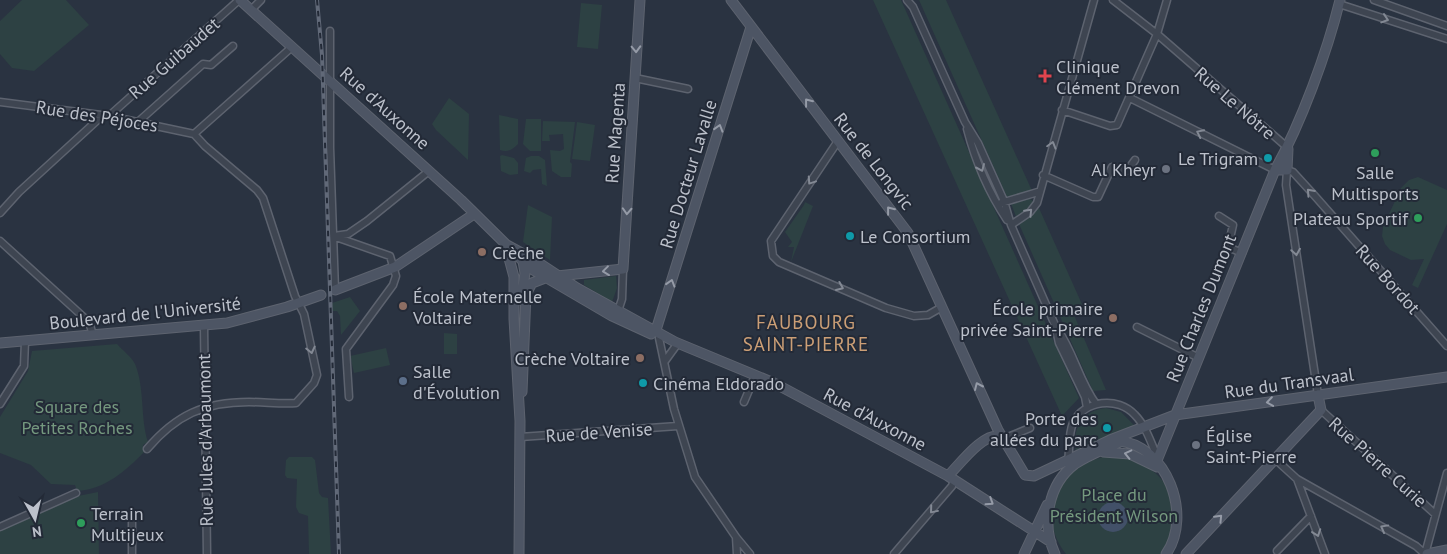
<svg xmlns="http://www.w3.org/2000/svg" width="1447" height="554" viewBox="0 0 1447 554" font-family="'PT Sans',sans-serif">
<rect width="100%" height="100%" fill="#2a3341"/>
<path fill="#2d4143" d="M22 0H66L89 25 34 71 12 68 0 54V21Z
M873 0H901L1079 398 1062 416Z
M919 0H946L1033 193 1007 197Z
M581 3 602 5 598 49 577 47Z
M449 98 469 114 468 160 436 130 432 124Z
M499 115 518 119V144C513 149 508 153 500 150Z
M526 119H541V151H530L523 144Z
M543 121 575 122 570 162 572 164 571 177H561L552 171 550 150 560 151 564 149 563 134 549 135 550 141H542Z
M577 122 595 125 590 161 572 159Z
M502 155 514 158 518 163V174L510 175 501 171 500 156Z
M531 156H539L545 160 547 186 542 184 541 169 533 170 530 173 524 171 526 158Z
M1418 177 1447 190V224L1418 288 1412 285 1424 259 1411 260 1390 250 1385 244 1382 236 1383 227 1401 188 1409 180Z
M1029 198 1033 201 1029 209 1017 219 1010 201Z
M805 202 813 206 791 262 794 247H788L792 242 785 232 804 205Z
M528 205 552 217 550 260 523 242Z
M1039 208 1085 311 1074 315 1106 390 1093 391 1019 224Z
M616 276 617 288 612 302 584 285V280Z
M350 297 360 311 341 335 340 316 337 311H332V303Z
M444 333 457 334V354H444Z
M117 344C122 350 132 357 135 364 145 388 140 418 148 442L143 445 144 452C127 470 104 490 77 491L75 485 51 484 31 465 0 453V417L28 371 32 351Z
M386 348 390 365 354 373 350 356Z
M1106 408 1121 412 1135 426 1076 452C1071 430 1083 410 1106 408Z
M1114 455C1152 462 1179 484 1172 526 1170 537 1168 546 1160 554H1066C1032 511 1064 460 1114 455Z
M289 457H312L315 460 319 493 322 497 328 498 331 554H309L308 516 299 513 296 507 297 479 287 478 285 475 286 460Z
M98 492 99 554H0V531L78 496Z"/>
<path fill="#425068" d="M1098 517a15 15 0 1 1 30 0a15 15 0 1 1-30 0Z"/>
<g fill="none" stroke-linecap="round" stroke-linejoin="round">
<defs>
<path id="street" d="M907 0 913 7 965 122 978 143 1004 201 1011 225 1055 325 1059 343 1085 397 1087 408
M1113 0 1157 34 1288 148
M1374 0 1447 26
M1339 4 1447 39
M251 10 261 0
M330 31V148L335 290
M635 78 688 89
M1130 98 1275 170
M0 102 109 116 194 134
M1062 110 1110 126 1117 125 1157 34 1167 0
M109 116 239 0
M139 121 203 64 211 65 233 46
M967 129C975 160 989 193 1007 220
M194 134 292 47
M838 141 771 241 773 256 779 262 886 308 914 316 928 315 942 307
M1043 175 1093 197H1098L1112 167 1127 171 1135 160
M1001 203 1038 192
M0 213 19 192 102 116
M1219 216 1233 225 1228 247 1242 253
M1011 225 1030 212 1037 203 1094 0
M333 236 390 256 396 276 393 285 346 349 349 397
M334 236 348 234 367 221 429 171
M0 241 89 322 93 335
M618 311 622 299 623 269
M204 326 207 554
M1137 327 1199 358
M1058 330C1074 353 1079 381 1096 404
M659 338 674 409 695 477 736 537 737 554
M665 361 678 343
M1318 395 1286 185 1287 170 1293 172 1314 195 1447 346
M744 402 755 376
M0 404 24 366 25 341
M1321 410 1435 514
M520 437 678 426
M1003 439 1030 428
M147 449C176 415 204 402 249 402 265 402 281 404 296 403L314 383 317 375 304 314 295 296 263 198 257 190 205 146 194 134
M1275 459 1297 479 1416 546 1425 554
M1068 461C1070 449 1068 435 1073 423 1084 400 1118 396 1135 415 1146 426 1152 445 1158 459
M1297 479 1325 554
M132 521V554
M0 527 76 493
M736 537 750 554
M1277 551 1311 516
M894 554 952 486 954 480
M1425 554 1447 473"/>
<path id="secondary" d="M240 0 461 200 530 268 612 316 651 334
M731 0 908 233 998 430 1025 475 1034 476 1110 440 1175 415 1447 377
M1275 170H1287L1288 149
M505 244 533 259 577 288 675 342 774 383 948 476 1051 542
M506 247 514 277V319L520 421 519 554
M557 276 623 269 640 0
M335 290 395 267 474 214
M521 300 525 273 523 261
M656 330 751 27
M0 343 227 323 287 307 321 295
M522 392 526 294 532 283 545 278
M1118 441C1167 444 1193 516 1166 554
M1103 452 1130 454 1157 467
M1158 458 1275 170C1301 123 1327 53 1340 0
M948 476C960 464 983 432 1001 436
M1024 554 1047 505
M1055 554C1041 524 1048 484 1075 464 1090 454 1108 448 1124 440
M1186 554 1321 410 1318 395
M1427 554 1447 550"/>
</defs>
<use href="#street" stroke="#5d636f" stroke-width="9"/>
<use href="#secondary" stroke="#5d636f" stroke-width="11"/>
<use href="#street" stroke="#3e4551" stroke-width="6"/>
<use href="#secondary" stroke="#4d5564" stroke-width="9"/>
<defs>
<path id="rail" d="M317 0 322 55 339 554"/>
</defs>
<use href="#rail" stroke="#616978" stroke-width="4"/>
<use href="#rail" stroke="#232a37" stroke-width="2" stroke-dasharray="5.5" stroke-linecap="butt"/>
</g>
<defs><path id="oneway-chevron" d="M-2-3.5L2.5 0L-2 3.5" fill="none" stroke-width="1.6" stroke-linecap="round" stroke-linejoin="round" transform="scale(1.25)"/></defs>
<g stroke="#838994">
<use href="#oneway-chevron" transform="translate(1385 19) rotate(18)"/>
<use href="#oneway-chevron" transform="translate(1200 133) rotate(-154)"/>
<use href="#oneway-chevron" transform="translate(1052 145) rotate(-74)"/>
<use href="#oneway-chevron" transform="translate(981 168) rotate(66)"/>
<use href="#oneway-chevron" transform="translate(811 181) rotate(124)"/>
<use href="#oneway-chevron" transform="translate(1310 192) rotate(-132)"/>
<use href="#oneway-chevron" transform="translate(1029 212) rotate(-46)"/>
<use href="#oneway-chevron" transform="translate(1296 252) rotate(81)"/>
<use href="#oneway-chevron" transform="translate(840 287) rotate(23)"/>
<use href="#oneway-chevron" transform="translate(311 350) rotate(77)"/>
<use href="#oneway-chevron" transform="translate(933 510) rotate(130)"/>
<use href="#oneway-chevron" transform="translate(1384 528) rotate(-151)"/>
<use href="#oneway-chevron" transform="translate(1317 533) rotate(70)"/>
</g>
<g stroke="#959ba7">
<use href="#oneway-chevron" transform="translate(636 49) rotate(88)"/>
<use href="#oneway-chevron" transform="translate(808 102) rotate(-128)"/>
<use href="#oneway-chevron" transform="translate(719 128) rotate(-73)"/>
<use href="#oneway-chevron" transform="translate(890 210) rotate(-128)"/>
<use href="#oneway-chevron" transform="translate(627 211) rotate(93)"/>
<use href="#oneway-chevron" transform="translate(606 271) rotate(173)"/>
<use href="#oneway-chevron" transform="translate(671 283) rotate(-73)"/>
<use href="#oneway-chevron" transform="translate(978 386) rotate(-114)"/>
<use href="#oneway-chevron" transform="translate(1270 402) rotate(172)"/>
<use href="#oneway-chevron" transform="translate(1128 454) rotate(-167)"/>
<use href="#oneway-chevron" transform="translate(990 502) rotate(33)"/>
<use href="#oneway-chevron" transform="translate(1219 518) rotate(-46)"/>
</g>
<path fill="#e0444e" stroke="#232a37" stroke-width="2" d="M1042.5 68.5h5v5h5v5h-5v5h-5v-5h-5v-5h5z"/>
<g fill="#2e9e5b" stroke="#232a37" stroke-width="2">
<circle cx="1375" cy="153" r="5"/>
<circle cx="1418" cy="218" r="5"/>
<circle cx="81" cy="523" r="5"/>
</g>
<g fill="#0f9aa8" stroke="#232a37" stroke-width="2">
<circle cx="1268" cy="158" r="5"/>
<circle cx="850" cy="236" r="5"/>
<circle cx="643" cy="383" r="5"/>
<circle cx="1107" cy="428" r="5"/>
</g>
<g fill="#6b7280" stroke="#232a37" stroke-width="2">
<circle cx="1166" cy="169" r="5"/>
<circle cx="1196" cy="445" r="5"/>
</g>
<g fill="#8d6e63" stroke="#232a37" stroke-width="2">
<circle cx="482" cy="252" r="5"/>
<circle cx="403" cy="306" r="5"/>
<circle cx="1113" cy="318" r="5"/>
<circle cx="640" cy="358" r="5"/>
</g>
<circle fill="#5c6f8a" stroke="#232a37" stroke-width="2" cx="403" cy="381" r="5"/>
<g text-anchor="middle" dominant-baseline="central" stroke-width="4" stroke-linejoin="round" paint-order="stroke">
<g font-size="18" fill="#bcc1cb" stroke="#232a37">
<text transform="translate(174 58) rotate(-41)">Rue Guibaudet</text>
<text transform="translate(1235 103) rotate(41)">Rue Le Nôtre</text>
<text transform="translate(385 108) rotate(42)">Rue d'Auxonne</text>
<text transform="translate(97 116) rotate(9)">Rue des Péjoces</text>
<text transform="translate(615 133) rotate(-86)">Rue Magenta</text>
<text transform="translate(874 161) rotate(52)">Rue de Longvic</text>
<text transform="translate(688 174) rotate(-73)">Rue Docteur Lavalle</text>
<text transform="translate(1388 279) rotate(48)">Rue Bordot</text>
<text transform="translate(1201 308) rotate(-68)">Rue Charles Dumont</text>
<text transform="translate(145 313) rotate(-6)">Boulevard de l'Université</text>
<text transform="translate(1289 383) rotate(-8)">Rue du Transvaal</text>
<text transform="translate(875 419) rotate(28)">Rue d'Auxonne</text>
<text transform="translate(599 432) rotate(-4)">Rue de Venise</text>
<text transform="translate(205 440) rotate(-91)">Rue Jules d'Arbaumont</text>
<text transform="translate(1378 462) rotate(42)">Rue Pierre Curie</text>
</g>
<g font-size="18" fill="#bcc1cb" stroke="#232a37" text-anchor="start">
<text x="1056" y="66">Clinique<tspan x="1056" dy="21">Clément Drevon</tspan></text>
<text x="1258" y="158" text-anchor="end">Le Trigram</text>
<text x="1156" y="169" text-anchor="end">Al Kheyr</text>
<text x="1375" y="172" text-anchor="middle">Salle<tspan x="1375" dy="21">Multisports</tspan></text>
<text x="1408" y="218" text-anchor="end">Plateau Sportif</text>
<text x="860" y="236">Le Consortium</text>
<text x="492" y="252">Crèche</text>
<text x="413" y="296">École Maternelle<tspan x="413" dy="21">Voltaire</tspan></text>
<text x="1103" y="308" text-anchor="end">École primaire<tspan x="1103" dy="21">privée Saint-Pierre</tspan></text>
<text x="630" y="358" text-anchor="end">Crèche Voltaire</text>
<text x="413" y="371">Salle<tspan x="413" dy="21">d'Évolution</tspan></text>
<text x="653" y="383">Cinéma Eldorado</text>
<text x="1097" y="418" text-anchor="end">Porte des<tspan x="1097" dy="21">allées du parc</tspan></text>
<text x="1206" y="435">Église<tspan x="1206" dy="21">Saint-Pierre</tspan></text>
<text x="91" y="513">Terrain<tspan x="91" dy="21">Multijeux</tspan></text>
</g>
<g font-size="18" fill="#75997f" stroke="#232a37">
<text x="77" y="406">Square des<tspan x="77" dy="21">Petites Roches</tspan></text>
<text x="1114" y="494">Place du<tspan x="1114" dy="21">Président Wilson</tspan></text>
</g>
<g font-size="19" letter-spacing="1" fill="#cc9f76" stroke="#232a37">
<text x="806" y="322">FAUBOURG<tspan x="806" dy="22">SAINT-PIERRE</tspan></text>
</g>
</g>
<g transform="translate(35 519) rotate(172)" stroke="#232a37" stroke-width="4" paint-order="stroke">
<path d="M0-4L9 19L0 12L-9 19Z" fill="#bcc1cb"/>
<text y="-8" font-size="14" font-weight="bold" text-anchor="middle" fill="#bcc1cb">N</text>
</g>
</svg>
